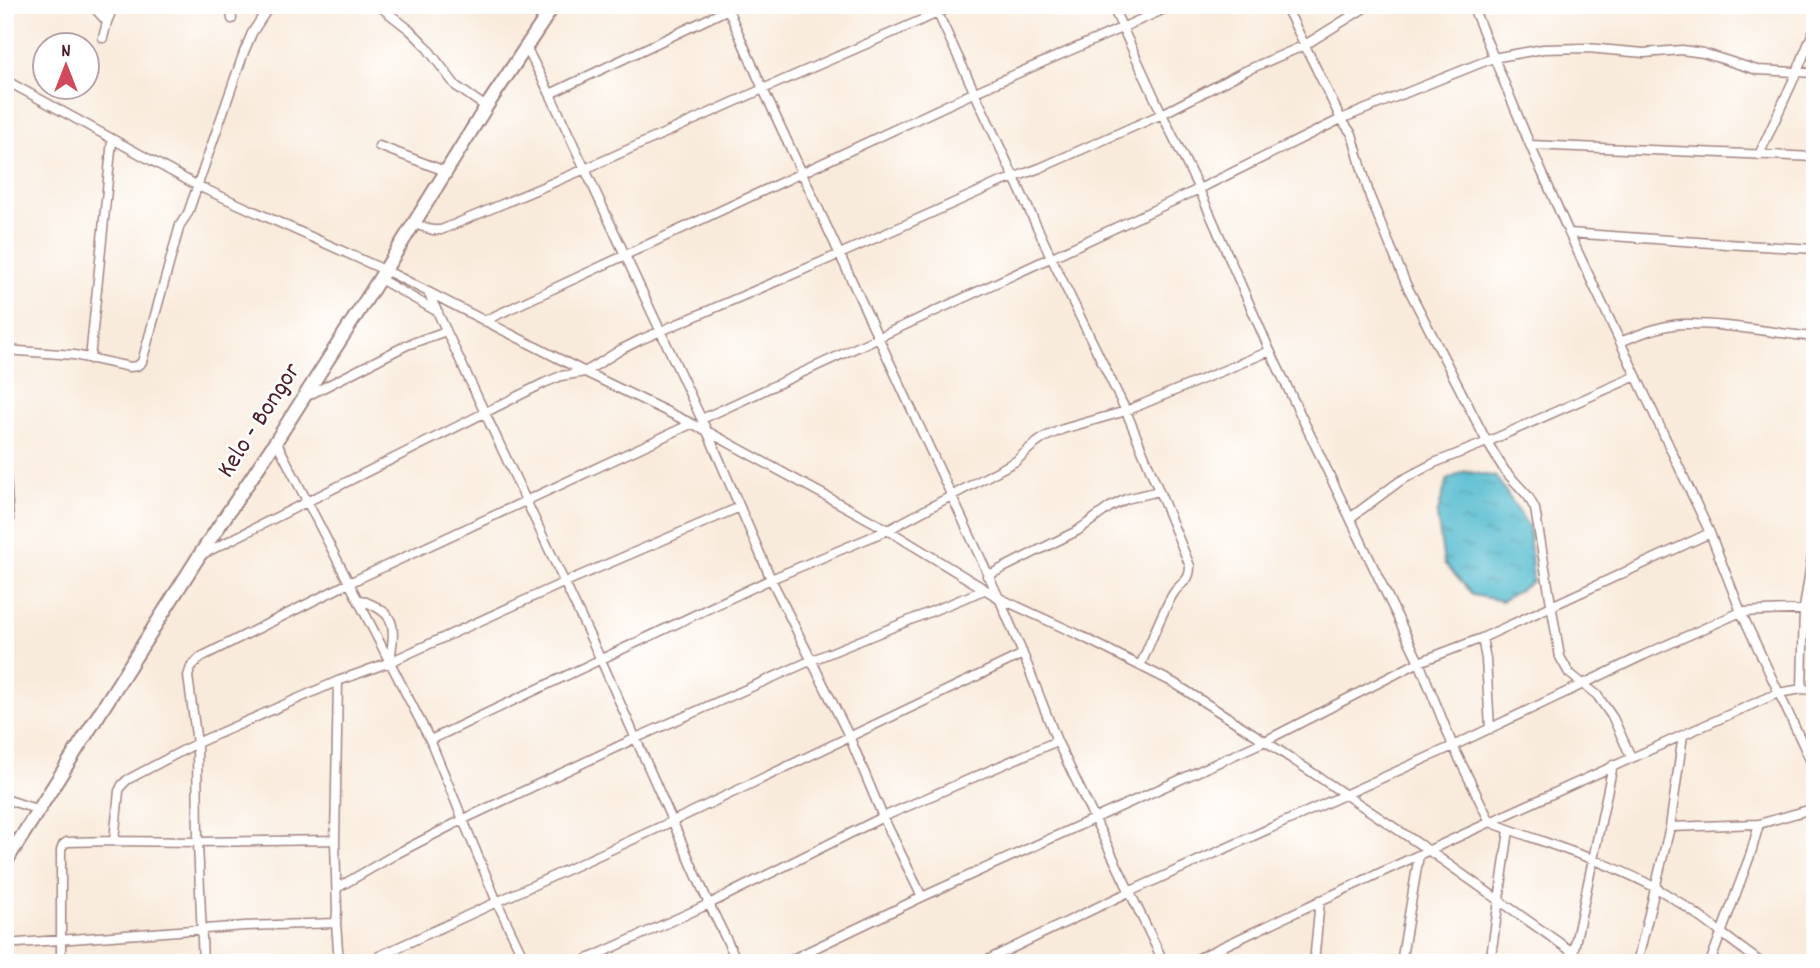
<svg xmlns="http://www.w3.org/2000/svg" width="1820" height="968" viewBox="0 0 1820 968" font-family="Dekko,sans-serif">
<defs>
<pattern id="water-ripples" width="26" height="14" patternUnits="userSpaceOnUse" patternTransform="scale(1.75)"><rect width="26" height="14" fill="#51bace"/><path d="M2 4q2-2 4 0t4 0M15 11q2-2 4 0t4 0" fill="none" stroke="#4597a7"/></pattern>
</defs>
<rect width="100%" height="100%" fill="#fff"/>
<filter id="ink" filterUnits="userSpaceOnUse"><feTurbulence type="fractalNoise" baseFrequency=".0143" numOctaves="2"/><feDisplacementMap in="SourceGraphic" scale="14" xChannelSelector="R" yChannelSelector="G"/><feConvolveMatrix kernelMatrix="1 2 1 2 8 2 1 2 1" color-interpolation-filters="sRGB"/></filter>
<filter id="wash" filterUnits="userSpaceOnUse"><feTurbulence type="fractalNoise" baseFrequency=".00686" numOctaves="4" result="noise"/><feDisplacementMap in="SourceGraphic" scale="28" xChannelSelector="R" yChannelSelector="G"/><feGaussianBlur stdDeviation="1.57" result="paint"/><feColorMatrix in="noise" values="0 0 0 0 0 0 0 0 0 0 0 0 0 0 0 0 0 1.4 0 .05"/><feComposite in="paint" operator="in"/></filter>
<g filter="url(#wash)">
<rect width="100%" height="100%" fill="#f9ebdb"/>
<path fill="url(#water-ripples)" stroke="#4e6c7c" stroke-width="2" d="M1465 471 1496 477 1529 527 1533 582 1502 601 1473 595 1444 563 1437 515 1447 480Z"/>
</g>
<g filter="url(#ink)">
<g fill="none" stroke-linecap="round" stroke-linejoin="round">
<defs>
<path id="minor" d="M92 5 107 22 103 38
M230 5 232 19
M378 5 410 30 424 44 456 86 486 107
M726 5 763 89 999 598 1023 654 1057 741 1164 963
M934 5 1051 257 1126 411 1190 566C1190 583 1181 581 1173 594 1161 614 1150 644 1140 666
M1112 5 1162 114 1199 189 1270 351 1419 662 1453 746 1490 822C1545 844 1603 859 1656 888 1694 909 1726 938 1762 963
M1285 5 1341 119 1352 134 1370 197 1406 284 1487 442 1505 471 1528 496 1535 509 1560 657 1569 673 1597 695 1613 718 1631 757
M1472 5 1530 145 1569 233 1710 533 1741 612 1815 770
M107 22 114 5
M526 47 550 94 707 431 771 579 849 736 883 817 922 897
M5 80 198 186 391 273 585 372 707 431 888 530 999 598 1077 634 1174 683 1265 741 1428 850 1588 963
M550 94 737 5
M1530 145 1815 157
M379 146 445 171
M1759 155 1797 72 1815 27
M414 224 433 230H441L585 169 763 89 956 5
M1569 233 1726 244 1815 249
M380 279 438 312
M428 292 601 660 709 904 738 963
M484 321 975 92 1174 5
M1620 342C1640 334 1661 325 1683 324 1727 323 1771 333 1815 337
M5 350 74 355 130 367 137 366 142 362 180 225 188 213 244 52 252 33 270 5
M90 359 112 140
M307 396 407 345 446 331
M702 419 1199 189 1341 119 1493 58 1543 49 1587 48 1644 53 1682 50 1703 53 1757 70 1815 73
M276 441 430 740 497 902 526 963
M5 462 9 520
M1350 518 1400 481 1434 463 1487 442 1636 376
M203 554 544 383 561 376 585 372 622 349 640 340 840 254 996 184 1040 168 1162 114 1245 71 1305 45 1369 5
M987 576 1077 531 1110 507 1126 499 1159 491
M358 599C398 613 395 624 390 662
M1482 638 1710 533
M338 681 335 840 337 911 336 923 339 963
M1802 689 1804 608 1815 538
M430 740 771 579 888 530 1016 461 1031 447 1045 437 1063 429 1126 411 1270 351
M5 799 39 810
M1670 827 1759 824 1815 808
M114 841 119 791 122 785 127 780 197 743 338 681 390 662 563 583 740 507
M337 888 398 853 462 820 636 738 810 661 984 590
M5 944 245 926 336 923
M61 963V850L63 845 67 842 114 841 198 842 335 840
M203 963 198 842 197 743 188 676 191 667 201 657 349 583 691 424
M364 963 673 821 1023 654
M579 963 709 904 883 817 1057 741
M784 963 922 897 1265 741 1419 662 1482 638 1486 659 1490 729
M981 963 1131 891 1453 746 1644 655 1741 612 1815 609
M1188 963C1384 870 1580 780 1778 693L1802 689 1815 690
M1314 963 1320 900
M1401 963 1419 855
M1490 963 1509 830
M1571 963 1613 765
M1637 963 1670 827 1683 735
M1710 963 1751 853 1759 824"/>
<path id="highway" d="M5 863 199 556 276 441 385 270 486 107 554 5"/>
</defs>
<use href="#minor" stroke="#a28583" stroke-width="11"/>
<use href="#highway" stroke="#a28583" stroke-width="16"/>
<use href="#minor" stroke="#fff" stroke-width="8"/>
<use href="#highway" stroke="#fff" stroke-width="12"/>
</g>
</g>
<g text-anchor="middle" dominant-baseline="central" stroke-width="5" stroke-linejoin="round" paint-order="stroke">
<g font-size="26" fill="#4a1f2b" stroke="#fff">
<text transform="translate(260 421) rotate(-57)">Kelo - Bongor</text>
</g>
</g>
<rect width="1820" height="968" fill="none" stroke="#fff" stroke-width="28"/>
<g transform="translate(66 66)"><circle r="33" fill="#ffffff" stroke="#b7a5aa" stroke-width="2"/>
<path d="M0-5L12 26L0 18L-12 26Z" fill="#d1495b"/>
<text y="-10" font-size="19" font-weight="bold" text-anchor="middle" fill="#4a1f2b">N</text>
</g>
</svg>
